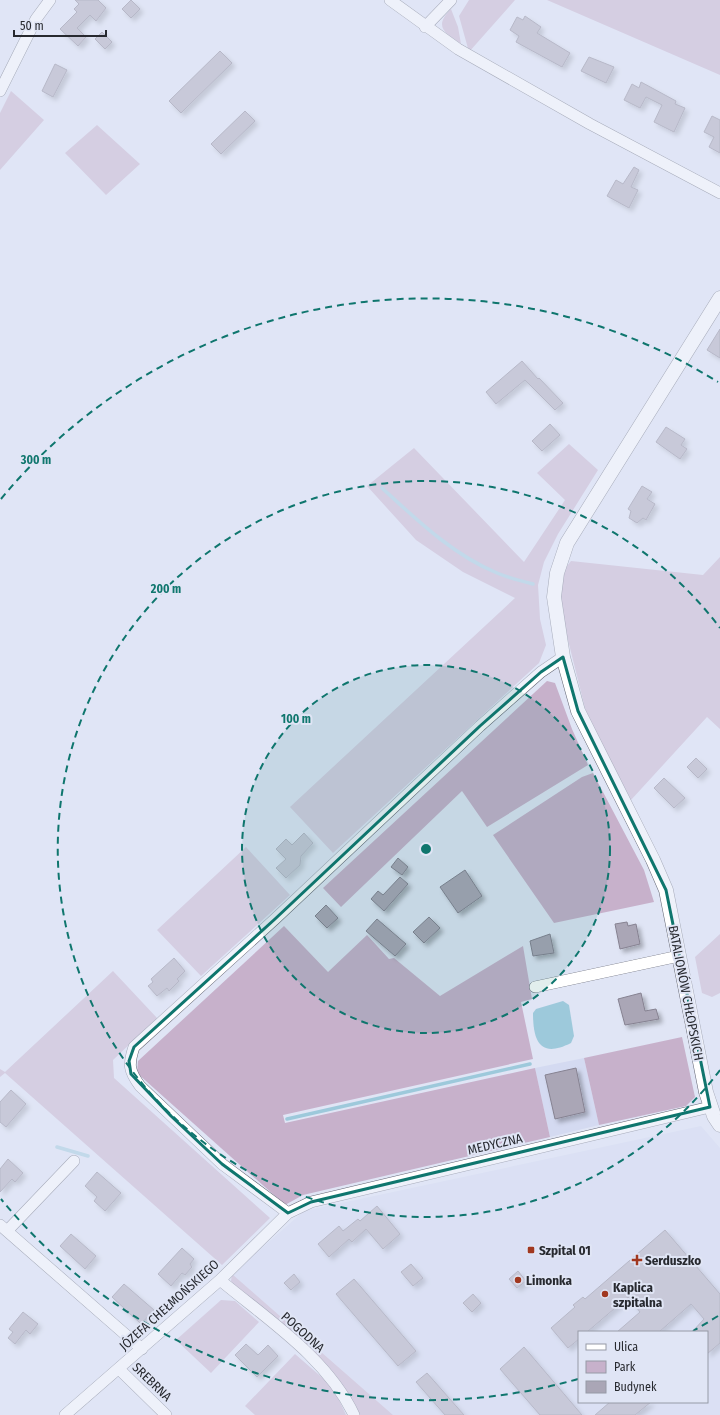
<svg xmlns="http://www.w3.org/2000/svg" width="720" height="1415" viewBox="0 0 720 1415" font-family="'Fira Sans Condensed',sans-serif">
<defs>
<filter id="shadow"><feDropShadow dx="3.5" dy="3.5" stdDeviation="2" flood-color="#0004"/></filter>
</defs>
<rect width="100%" height="100%" fill="#e0e5f5"/>
<path fill="#d4daf1" fill-rule="evenodd" d="M584 1058 599 1125 550 1137 535 1068Z
M701 1126 720 1148V1415H393L232 1274 304 1211ZM579 1332H707V1402H579Z"/>
<path fill="#c7b1cb" d="M469 0H515L469 52 459 16Z
M547 0H720V75Z
M451 9 458 27 461 44C445 33 433 27 451 9Z
M11 91 44 120 0 170V113Z
M97 125 140 164 106 195 65 153Z
M569 444 598 470 558 534 544 562 538 585 540 619 546 645 539 663 333 853 290 807 515 598 463 572 416 540 367 486 414 448 524 562 565 500 537 473Z
M720 557V729L707 717 631 800 587 716 562 616 559 592 563 571 571 561 703 575Z
M547 681 555 683 572 729 588 765 487 827 462 791 341 907 323 888Z
M593 773 644 870 654 902 554 923 493 835 582 777Z
M246 847 290 895 201 976 157 930Z
M284 926 328 972 367 935 389 959 394 958 440 996 523 946 532 999 521 1002 533 1059 283 1115 285 1123 535 1068 550 1137 303 1195 285 1205 137 1073 138 1061Z
M720 934V993L712 997 702 993 695 957Z
M113 971 157 1018 113 1060 114 1078 270 1218 222 1265 5 1073 0 1077V1069L5 1072Z
M682 1037 695 1097 686 1106 599 1125 584 1058Z
M232 1274 393 1415H359L352 1401 235 1286 231 1281Z
M221 1300 235 1301 259 1322 211 1373 176 1340Z
M295 1354 333 1387 346 1415H255L245 1406Z"/>
<path fill="#9dc9db" d="M563 1001 569 1005 574 1036 571 1043C541 1058 533 1043 533 1013L536 1009Z"/>
<g fill="none" stroke-linecap="round" stroke-linejoin="round">
<path stroke="#9dc9db" stroke-width="3.5" d="M382 488C417 520 453 555 497 573 509 578 521 581 533 584
M287 1119 530 1064
M57 1147 88 1156"/>
</g>
<path fill="#aaa6b6" stroke="#868291" filter="url(#shadow)" d="M75 0H98L106 8 96 21 90 15 77 28 86 37 78 46 60 29 77 12 74 9 79 4Z
M131 0 140 9 131 18 122 9Z
M525 16 541 27 537 33 570 53 562 67 516 42 519 36 510 30 517 17 523 20Z
M102 32 112 42 105 49 95 39Z
M220 51 232 63 181 113 169 101Z
M589 57 614 67 606 83 581 71Z
M55 64 67 70 53 97 42 91Z
M641 82 676 101 675 104 685 108 674 132 654 122 662 105 646 97 640 108 624 100 632 84 639 88Z
M245 111 255 121 221 154 211 144Z
M712 116 720 120V153L709 147 714 137 704 132Z
M634 167 639 170 631 187 638 190 629 208 607 196 616 180 623 184Z
M720 329V358L707 350Z
M522 361 538 379 539 378 563 403 555 410 525 380 496 404 486 392Z
M550 424 560 435 542 451 532 441Z
M666 427 685 439 681 445 687 449 680 459 656 442Z
M642 486 652 492 647 499 655 504 646 520 643 518 637 523 629 518 631 511 628 509Z
M696 758 707 769 698 778 687 767Z
M664 778 685 798 674 808 654 788Z
M304 833 313 843 301 856 300 865 286 878 276 868 286 859 276 849 286 839 292 845Z
M398 858 408 867 402 875 391 867Z
M465 870 482 896 458 913 440 887Z
M400 877 408 884 384 911 371 899 378 891 383 895Z
M326 905 338 918 327 928 315 916Z
M429 917 440 928 424 943 413 932Z
M377 919 406 944 395 956 366 931Z
M627 922 628 926 636 924 640 944 620 949 615 924Z
M550 934 554 953 533 956 530 941Z
M174 958 185 971 177 979 179 981 169 991 167 988 157 996 148 986 153 982 151 979Z
M641 993 645 1011 656 1009 659 1019 625 1025 618 999Z
M576 1068 585 1112 555 1119 545 1075Z
M11 1090 26 1104 6 1127 0 1122V1102Z
M8 1159 23 1173 15 1182 12 1179 0 1192V1169Z
M97 1172 121 1193 105 1211 94 1201 97 1197 85 1186Z
M377 1206 400 1234 383 1249 366 1229 352 1242 349 1239 329 1257 318 1244 339 1226 343 1231 358 1219 360 1221Z
M665 1230 720 1294V1343L707 1354V1332H692L704 1319 691 1304 659 1332H617L640 1312 628 1297 587 1332H579V1339L568 1348 551 1328 575 1307 573 1305 583 1297 585 1299Z
M71 1234 96 1256 85 1269 60 1246Z
M182 1248 194 1259 190 1264 192 1267 185 1275 182 1273 171 1286 158 1274Z
M411 1264 423 1278 413 1286 401 1272Z
M518 1271 526 1281 517 1288 509 1279Z
M294 1274 300 1282 291 1290 284 1283Z
M354 1279 416 1351 398 1366 336 1294Z
M124 1284 154 1310 141 1324 112 1297Z
M473 1294 481 1303 472 1312 463 1303Z
M23 1312 38 1324 30 1334 26 1330 15 1344 8 1338 13 1332 9 1329Z
M246 1344 258 1355 268 1345 278 1356 257 1377 235 1355Z
M524 1347 582 1415H540L500 1369Z
M427 1373 464 1415H445L416 1382Z
M610 1402H651L635 1415H595Z"/>
<g fill="none" stroke-linecap="round" stroke-linejoin="round">
<defs>
<path id="minor" d="M390 0 458 49 590 124 720 193
M425 27 451 0
M0 91 36 19 50 0
M535 987 679 956
M288 1213 222 1164 140 1086C129 1071 128 1065 134 1047L275 919 480 726 541 672 563 657
M0 1225 142 1349
M7 1231 74 1161
M220 1280C268 1320 327 1358 354 1415
M119 1369 166 1415
M65 1415 220 1280 288 1213 311 1202 710 1107"/>
<path id="tertiary" d="M720 298 567 543 557 573 554 597 563 657 578 711 653 860 666 890 706 1092 714 1116 720 1125"/>
</defs>
<use href="#minor" stroke="#636674" stroke-width="12"/>
<use href="#tertiary" stroke="#636674" stroke-width="15"/>
<use href="#minor" stroke="#fff" stroke-width="11"/>
<use href="#tertiary" stroke="#fff" stroke-width="14"/>
</g>
<path d="M0 0H720V1415H0ZM563 657 578 711 666 890 710 1107 311 1202 288 1213 222 1164 171 1116 131 1074 129 1061 134 1047 275 919 480 726 541 672Z" fill="#e0e5f5" fill-opacity=".55" fill-rule="evenodd"/>
<path fill="none" stroke="#0f766e" stroke-width="3" stroke-linejoin="round" d="M563 657 578 711 666 890 710 1107 311 1202 288 1213 222 1164 171 1116 131 1074 129 1061 134 1047 275 919 480 726 541 672Z"/>
<circle cx="426" cy="849" r="184" fill="#0f766e" fill-opacity=".12"/>
<g fill="none" stroke="#0f766e" stroke-width="2" stroke-dasharray="7 5">
<circle cx="426" cy="849" r="184"/>
<path d="M720 1070A368 368 0 1 1 720 628"/>
<path d="M718 1316A551 551 0 0 1 693 1331M578 1379A551 551 0 0 1 1 1199M1 499A551 551 0 0 1 718 382"/>
</g>
<g fill="#a13820" stroke="#e0e5f5" stroke-width="1.5">
<rect x="527" y="1246" width="8" height="8" rx="2"/>
<path d="M635 1254h4v4h4v4h-4v4h-4v-4h-4v-4h4z"/>
<circle cx="518" cy="1280" r="4"/>
<circle cx="605" cy="1294" r="4"/>
</g>
<g text-anchor="middle" dominant-baseline="central" stroke-width="4" stroke-linejoin="round" paint-order="stroke">
<g font-size="13" fill="#27292f" stroke="#e0e5f5">
<text transform="translate(686 993) rotate(79)">BATALIONÓW CHŁOPSKICH</text>
<text transform="translate(495 1144) rotate(-13)">MEDYCZNA</text>
<text transform="translate(169 1305) rotate(-42)">JÓZEFA CHEŁMOŃSKIEGO</text>
<text transform="translate(303 1332) rotate(42)">POGODNA</text>
<text transform="translate(152 1382) rotate(44)">SREBRNA</text>
</g>
<g font-size="13" font-weight="bold" fill="#27292f" stroke="#e0e5f5" text-anchor="start">
<text x="539" y="1250">Szpital 01</text>
<text x="645" y="1260">Serduszko</text>
<text x="526" y="1280">Limonka</text>
<text x="613" y="1287">Kaplica<tspan x="613" dy="15">szpitalna</tspan></text>
</g>
</g>
<circle cx="426" cy="849" r="6" fill="#0f766e" stroke="#e0e5f5" stroke-width="2"/>
<g font-size="12" text-anchor="middle" font-weight="bold" fill="#0f766e" stroke="#e0e5f5" stroke-width="4" stroke-linejoin="round" paint-order="stroke">
<text x="36" y="464">300 m</text>
<text x="166" y="593">200 m</text>
<text x="296" y="723">100 m</text>
</g>
<rect x="578" y="1331" width="130" height="72" fill="#e0e5f5" stroke="#969aa6"/>
<rect x="586" y="1344" width="20" height="6" fill="#ffffff" stroke="#969aa6"/>
<text x="614" y="1351" font-size="12" fill="#27292f">Ulica</text>
<rect x="586" y="1361" width="20" height="12" fill="#c7b1cb" stroke="#969aa6"/>
<text x="614" y="1371" font-size="12" fill="#27292f">Park</text>
<rect x="586" y="1381" width="20" height="12" fill="#aaa6b6" stroke="#969aa6"/>
<text x="614" y="1391" font-size="12" fill="#27292f">Budynek</text>
<path d="M14 30v6h92v-6" fill="none" stroke="#27292f" stroke-width="2"/>
<text x="20" y="30" font-size="12" fill="#27292f" stroke="#e0e5f5" stroke-width="3" paint-order="stroke">50 m</text>
</svg>
